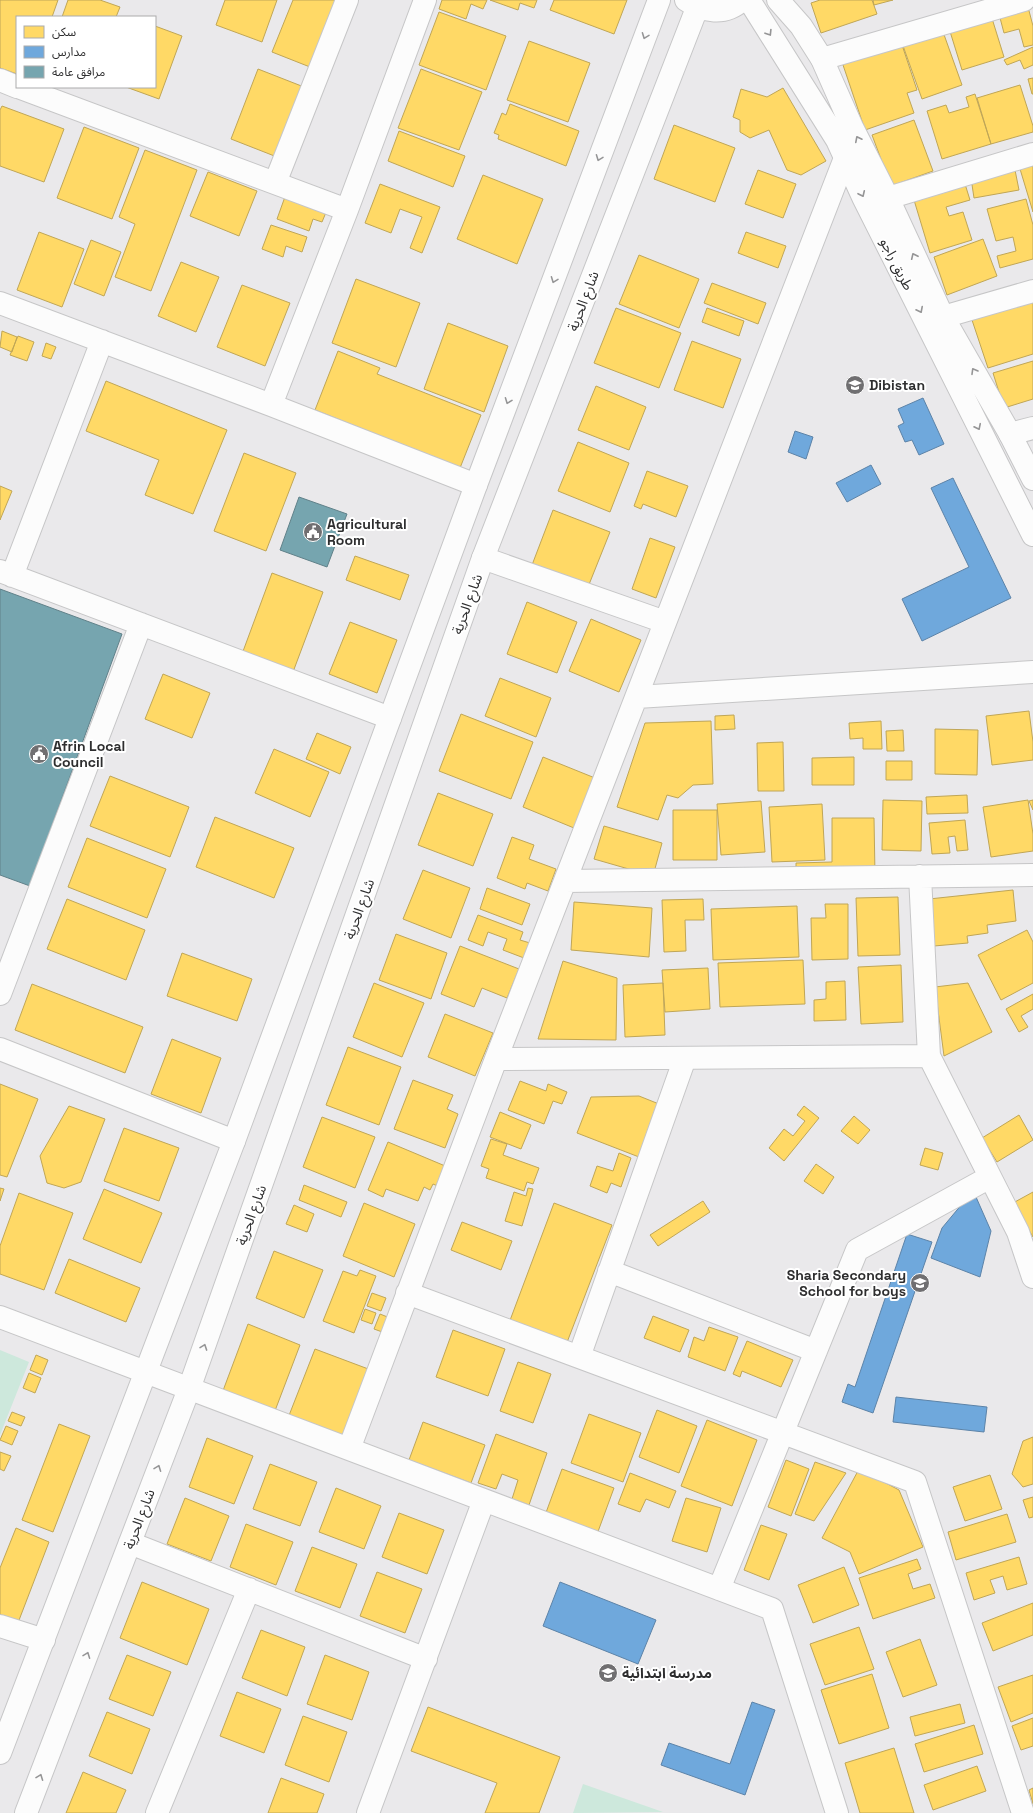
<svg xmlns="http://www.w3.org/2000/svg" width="1033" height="1813" viewBox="0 0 1033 1813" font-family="'Space Grotesk','Noto Sans Arabic',sans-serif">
<rect width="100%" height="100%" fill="#eae9eb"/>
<path fill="#cde8dc" d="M0 1350 29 1362 0 1435Z
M583 1784 663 1812 573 1813Z"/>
<path fill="#ffd966" stroke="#c0a656" d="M0 0H58L52 17H17V74L0 68Z
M68 0H100L120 7 116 17H62Z
M225 0H277L262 42 216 25Z
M293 0H336L310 67 272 52Z
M442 0H487L483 9 471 4 466 19 439 9Z
M490 0H537L534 8 520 3 518 10Z
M554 0H627L614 34 550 10Z
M820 0H872L877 14 821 33 811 3Z
M873 0H893L874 5Z
M1028 7 1033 26V45L1024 47 1019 29 1004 33 999 14Z
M439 12 506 36 486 90 419 65Z
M990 12 1004 57 962 70 948 25Z
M155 26 182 36 159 99 126 87H155Z
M942 29 962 85 922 99 902 43Z
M529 41 590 63 568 122 507 100Z
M901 42 917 90 907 93 914 113 865 130 842 62Z
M1033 47V65L1024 69 1020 60 1007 65 1004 60Z
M258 69 304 87 277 157 231 139Z
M421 69 482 92 459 150 398 128Z
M1033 78V94H1032L1028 79Z
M1020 85 1033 126V132L991 144 977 98Z
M783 88 826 161 801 175 787 170 769 130 750 138 740 132V120L733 117 741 89 767 97Z
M975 94 991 144 942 159 927 111 946 105 949 113 969 107 966 97Z
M510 104 579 131 566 166 498 139 499 135 494 133 502 113 506 115Z
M2 106 64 129 44 182 0 166V110Z
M914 120 933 171 891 186 872 135Z
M674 125 735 148 715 202 654 179Z
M84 127 139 148 112 219 57 198Z
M399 131 465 156 453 187 388 161Z
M145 150 197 170 151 291 115 277 135 224 119 217Z
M1033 155V212L1017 159Z
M758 170 796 184 783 218 745 204Z
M1015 170 1019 190 974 198 971 178Z
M208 172 257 191 239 236 190 216Z
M483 175 543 199 517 264 457 239Z
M380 184 440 207 422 253 410 248 422 217 400 209 391 233 365 223Z
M965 184 970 200 946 207 949 216 963 212 972 240 930 253 914 200Z
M286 194 327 210 322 222 313 219 309 231 277 219Z
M1026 199 1033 225V259L1000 268 997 256 1016 251 1013 237 996 241 987 209Z
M271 225 307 237 302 252 286 246 283 257 262 249Z
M39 232 84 249 62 307 17 290Z
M746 232 786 246 778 268 738 253Z
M983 239 997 276 947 295 934 257Z
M91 240 121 252 104 296 74 284Z
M639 255 699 279 679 328 619 304Z
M181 262 219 277 196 332 158 316Z
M356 279 420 303 396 367 332 343Z
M712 283 766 303 758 324 704 303Z
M242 285 290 303 265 366 217 347Z
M1033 300V354L988 368 972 320Z
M616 308 681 333 659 388 594 363Z
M707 308 744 321 739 336 702 322Z
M448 323 508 346 484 412 424 389Z
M2 331 17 337 12 352 0 347Z
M18 336 34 342 27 361 10 355Z
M692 341 741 359 723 408 674 390Z
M46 343 56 347 51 359 42 356Z
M338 351 380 368 377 374 481 415 460 468 315 410Z
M1033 361V399L1004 408 993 373Z
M106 381 227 430 193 514 145 495 159 460 86 431Z
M596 386 646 407 629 450 578 430Z
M578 442 629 463 610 512 558 491Z
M244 453 296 473 266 551 214 531Z
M647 471 688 486 676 517 643 504 641 509 634 506Z
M0 486 12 491 0 520Z
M553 510 610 532 588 587 532 565Z
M650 538 675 547 656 598 632 589Z
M355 556 409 575 400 600 346 580Z
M272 573 323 592 293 672 242 654Z
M527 602 577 622 557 673 507 654Z
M0 610 41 626 38 632 70 644 35 737 0 724V709L20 657 0 649Z
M591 619 641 640 619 692 569 671Z
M350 622 397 640 377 693 329 674Z
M163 674 210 693 192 738 145 719Z
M500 678 551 698 536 737 485 716Z
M1029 711 1033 742V760L992 765 986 716Z
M461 714 533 742 511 799 439 771Z
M734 715 735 729 715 730V716Z
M711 721 713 784 693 785 678 798 667 795 658 820 617 807 645 723Z
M881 721 882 749H863V738L850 739 849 723Z
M935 729 978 730 977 775 935 774Z
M903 730 904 751H887L886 731Z
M0 732 54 753 18 845 1 838 0 840Z
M317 733 351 747 340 774 306 759Z
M783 742 784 791H758L757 743Z
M274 749 329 772 310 817 255 793Z
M543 757 595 778 574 828 523 807Z
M854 757V785H812V758Z
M886 761H912V780H886Z
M110 776 189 807 170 857 90 826Z
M438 793 493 814 473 866 418 845Z
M967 795 968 813 927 814 926 797Z
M883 800 922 801 921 851 882 850Z
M1028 800 1033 834V851L991 857 983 807Z
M1033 800V810L1029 801Z
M761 801 765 852 721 855 717 804Z
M822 804 825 860 772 862 769 807Z
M673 810H717V860H673Z
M215 817 294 848 274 898 196 867Z
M832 818H874L875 875 796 876V863L832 862Z
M965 820 968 850 957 851 955 836 948 837 950 853 932 854 929 823Z
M604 826 662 843 653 876 594 859Z
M512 837 534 845 529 859 556 869 548 891 527 883 525 889 497 878Z
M87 838 166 869 147 918 68 887Z
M423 870 470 888 451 938 403 919Z
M487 888 530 904 522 925 480 909Z
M1013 890 1016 921 987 925 988 933 967 936 968 943 934 946 929 899Z
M898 897 900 955 858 956 856 898Z
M67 899 145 930 126 980 47 949Z
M703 899 704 920H685L686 951 664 952 662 900Z
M574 902 652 908 649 957 571 950Z
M825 904H848V959L812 960 811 918H826Z
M797 906 799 957 713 960 711 909Z
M478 915 523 932 520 940 530 943 524 958 503 950 507 939 488 932 483 946 468 940Z
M1027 930 1033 942V983L1001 1000 978 955Z
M396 934 447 953 431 999 379 980Z
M460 946 519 969 507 998 482 988 474 1007 441 994Z
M182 953 252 979 237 1021 167 996Z
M803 960 805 1004 720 1007 718 963Z
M563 961 617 978 616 1040 538 1039Z
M901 965 903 1022 861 1024 858 967Z
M708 968 710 1009 665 1012 662 970Z
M845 981 846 1020 814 1021V1000L826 999V982Z
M374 983 424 1003 402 1057 353 1037Z
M663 983 665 1035 625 1037 623 985Z
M968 983 992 1032 944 1056 935 987Z
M32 984 143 1027 125 1073 15 1030Z
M1033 994V1009L1021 1016 1028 1027 1019 1032 1006 1009Z
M445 1014 493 1033 475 1076 428 1057Z
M172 1039 221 1058 201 1113 151 1094Z
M348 1047 401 1067 379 1125 326 1105Z
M413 1080 453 1095 447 1109 458 1114 445 1148 394 1129Z
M520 1081 546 1091 548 1084 567 1092 562 1104 553 1101 544 1124 508 1110Z
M0 1084 38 1099 7 1177 0 1175Z
M639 1096 659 1104 639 1157 577 1133 591 1097Z
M69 1106 105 1119 81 1182 64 1188 47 1183 40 1156Z
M804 1106 819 1118 784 1161 769 1148 784 1129 793 1136 805 1121 797 1115Z
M500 1112 531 1125 521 1149 490 1137Z
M1019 1115 1033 1140 997 1162 982 1138Z
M854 1116 870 1130 858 1144 841 1131Z
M322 1117 375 1137 355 1188 303 1167Z
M124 1128 179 1148 159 1201 104 1181Z
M491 1139 507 1144 503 1155 539 1168 533 1184 527 1182 524 1191 486 1178 489 1169 481 1166Z
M388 1142 450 1168 442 1188 433 1184 430 1190 424 1187 418 1201 386 1189 383 1197 368 1190Z
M925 1148 943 1153 938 1170 920 1165Z
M619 1153 631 1158 621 1187 611 1183 607 1193 590 1186 597 1166 613 1171Z
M816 1164 834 1177 823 1194 804 1181Z
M304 1185 347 1202 341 1217 299 1200Z
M0 1188 4 1189 0 1201Z
M528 1188 533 1189 522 1226 505 1221 514 1192 526 1196Z
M104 1189 162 1213 141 1263 83 1239Z
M1033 1192V1237L1013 1203Z
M19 1193 73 1213 44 1290 0 1274V1246Z
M703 1201 710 1212 658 1246 650 1235Z
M364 1203 415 1224 394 1277 343 1256Z
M554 1203 612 1225 566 1345 509 1323Z
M294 1205 314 1214 307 1232 286 1224Z
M462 1222 512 1241 501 1270 451 1250Z
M274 1251 323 1270 304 1318 256 1298Z
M69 1259 140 1288 126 1322 55 1293Z
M360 1270 376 1276 354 1333 323 1321 343 1271 357 1276Z
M372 1293 386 1298 381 1311 367 1306Z
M365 1309 376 1313 372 1324 361 1320Z
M380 1314 390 1318 385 1333 374 1329Z
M653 1316 689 1330 680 1352 644 1338Z
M248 1324 300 1345 273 1416 221 1396Z
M709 1327 738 1337 725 1371 688 1357 694 1337 704 1341Z
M453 1330 505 1349 488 1396 436 1377Z
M747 1341 793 1360 781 1387 742 1371 740 1377 733 1374Z
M315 1349 371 1370 344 1440 288 1418Z
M36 1355 48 1360 42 1375 30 1370Z
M518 1362 551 1374 533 1423 500 1411Z
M29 1373 41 1378 35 1393 23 1388Z
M657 1410 697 1426 679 1473 639 1457Z
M12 1412 25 1417 21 1426 8 1421Z
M589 1414 641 1433 623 1482 571 1463Z
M707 1420 757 1440 732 1506 681 1486Z
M423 1422 485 1445 471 1483 409 1460Z
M59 1424 90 1436 53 1532 22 1520Z
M6 1426 18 1431 12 1445 0 1440Z
M496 1434 547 1453 529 1505 512 1499 518 1480 502 1474 496 1489 478 1483Z
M1033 1437V1484L1023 1487 1012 1474 1023 1441Z
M207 1438 253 1456 234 1504 189 1487Z
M0 1452 11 1456 4 1471 0 1469Z
M786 1460 809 1469 791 1516 768 1507Z
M815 1462 846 1473 814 1521 795 1514Z
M270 1464 317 1482 300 1526 253 1509Z
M562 1469 614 1488 596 1537 544 1518Z
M859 1469 899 1490 923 1547 859 1574 850 1552 822 1538Z
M630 1473 676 1491 669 1508 646 1499 640 1512 618 1504Z
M990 1475 1002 1509 965 1521 953 1487Z
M336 1488 381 1506 364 1549 319 1532Z
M1033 1497V1517L1029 1518 1023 1500Z
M185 1498 229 1516 211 1561 167 1544Z
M686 1498 721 1508 707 1552 672 1541Z
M399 1513 444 1530 427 1574 382 1557Z
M1007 1514 1016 1542 956 1560 948 1532Z
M246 1524 293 1542 276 1585 230 1567Z
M761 1525 787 1534 769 1580 744 1570Z
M16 1528 49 1542 16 1628 0 1622V1568Z
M312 1547 357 1564 340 1608 295 1591Z
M1019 1557 1027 1584 1007 1590 1003 1576 990 1580 995 1593 974 1600 966 1573Z
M917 1559 921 1569 908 1574 913 1589 930 1584 935 1598 873 1619 859 1578Z
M844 1567 859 1605 813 1623 798 1585Z
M377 1572 422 1589 405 1633 360 1616Z
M142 1582 209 1609 187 1665 120 1638Z
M1033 1603V1635L993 1651 982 1623Z
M859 1627 874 1669 825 1685 810 1644Z
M261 1630 305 1647 287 1696 242 1678Z
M920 1639 937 1685 903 1697 886 1652Z
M127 1655 171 1672 153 1716 109 1699Z
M325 1655 369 1672 352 1720 307 1704Z
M872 1674 889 1728 839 1744 821 1690Z
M1033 1675V1713L1011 1722 998 1687Z
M237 1692 281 1709 264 1753 220 1736Z
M960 1704 965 1723 915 1736 910 1717Z
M428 1707 560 1757 539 1813H485L497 1783 411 1751Z
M107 1712 150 1729 132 1774 89 1756Z
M303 1716 347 1732 329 1782 285 1765Z
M1033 1718V1746L1021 1750 1012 1726Z
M974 1725 983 1754 924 1772 915 1744Z
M894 1748 914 1813H860L845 1763Z
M977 1766 986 1791 933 1810 924 1785Z
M83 1772 126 1790 116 1813H66Z
M281 1778 324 1794 317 1813H268Z
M1033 1788V1804L1029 1790Z"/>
<path fill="#6fa8dc" stroke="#5c83a8" d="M923 398 944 444 919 455 912 440 905 442 898 426 904 423 898 409Z
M795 431 813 437 806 459 788 452Z
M871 465 881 484 847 502 836 483Z
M953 478 1011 598 922 641 902 599 969 567 931 488Z
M976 1197 991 1231 980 1277 931 1258 942 1228 962 1204Z
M907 1234 932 1242 873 1413 842 1402 848 1384 855 1387Z
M896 1397 987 1407 984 1432 893 1422Z
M560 1582 656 1620 638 1664 543 1626Z
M752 1702 775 1710 745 1795 661 1765 669 1743 730 1764Z"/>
<path fill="#76a5af" stroke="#608189" d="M299 497 347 514 327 567 280 550Z
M0 589 122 634 30 886 0 875Z"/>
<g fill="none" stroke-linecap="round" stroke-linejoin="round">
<defs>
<path id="street" d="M822 59 1024 0
M0 80 17 87
M18 87 347 210
M275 183 347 0
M888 198 1033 154
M0 303 271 405 476 485
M943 317 1033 291
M271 405 347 210 425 0
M1010 434 1033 428
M483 558 665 622
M0 571 390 718
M12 576 102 341
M637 697 1033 672
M920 876 929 1056 1018 1232 1033 1277
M565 881 1033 875
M0 994 141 624
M0 1049 234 1141
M496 1059 929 1056
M609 1271 816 1351
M407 1293 915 1482 1023 1813
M0 1317 772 1609 837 1813
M579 1357 685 1058
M349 1449 496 1059 845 158
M130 1543 426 1659
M719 1589 857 1250 990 1177
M0 1626 44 1640
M157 1813 249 1589
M368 1813 484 1500"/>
<path id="secondary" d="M686 0C703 12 725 16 742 0
M749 0 837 140 863 197 1033 535
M778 0 801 26 822 59 852 127 888 198 943 317 1010 434 1033 479
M0 1753 234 1141 476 485 659 0
M26 1813 189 1389 483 558 697 8"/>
</defs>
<use href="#street" stroke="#c6c6c7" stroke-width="24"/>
<use href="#secondary" stroke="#c6c6c7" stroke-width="24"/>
<use href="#street" stroke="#fcfcfc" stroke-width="22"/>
<use href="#secondary" stroke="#fcfcfc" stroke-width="22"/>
</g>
<defs><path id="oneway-chevron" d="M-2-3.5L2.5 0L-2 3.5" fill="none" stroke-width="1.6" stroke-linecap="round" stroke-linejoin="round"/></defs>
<g stroke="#959596">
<use href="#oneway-chevron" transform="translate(769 33) rotate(58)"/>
<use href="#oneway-chevron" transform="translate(645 36) rotate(111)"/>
<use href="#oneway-chevron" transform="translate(858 139) rotate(-117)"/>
<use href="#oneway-chevron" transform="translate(599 158) rotate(111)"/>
<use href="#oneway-chevron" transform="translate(862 194) rotate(65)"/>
<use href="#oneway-chevron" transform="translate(914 256) rotate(-115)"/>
<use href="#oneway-chevron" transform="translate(554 280) rotate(111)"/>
<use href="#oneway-chevron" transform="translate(920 310) rotate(63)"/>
<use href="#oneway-chevron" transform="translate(974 371) rotate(-120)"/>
<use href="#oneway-chevron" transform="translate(508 401) rotate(111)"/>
<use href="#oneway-chevron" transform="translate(978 427) rotate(64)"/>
<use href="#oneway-chevron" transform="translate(204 1347) rotate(-70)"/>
<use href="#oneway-chevron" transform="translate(158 1468) rotate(-69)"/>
<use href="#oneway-chevron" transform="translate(87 1655) rotate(-69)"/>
<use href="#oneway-chevron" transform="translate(40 1777) rotate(-69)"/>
</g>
<defs>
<symbol id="school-disc" viewBox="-11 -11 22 22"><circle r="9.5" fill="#706f71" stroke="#fff"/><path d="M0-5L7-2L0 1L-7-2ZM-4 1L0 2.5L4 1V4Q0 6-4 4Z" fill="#fff"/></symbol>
<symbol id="civic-disc" viewBox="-11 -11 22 22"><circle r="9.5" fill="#706f71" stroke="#fff"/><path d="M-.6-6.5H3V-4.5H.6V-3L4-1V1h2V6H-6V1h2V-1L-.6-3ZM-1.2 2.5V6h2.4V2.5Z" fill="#fff"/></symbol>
</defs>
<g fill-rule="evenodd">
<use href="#school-disc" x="844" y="374" width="22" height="22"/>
<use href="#civic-disc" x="302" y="521" width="22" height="22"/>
<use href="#civic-disc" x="28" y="743" width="22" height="22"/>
<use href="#school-disc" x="909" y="1272" width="22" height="22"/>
<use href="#school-disc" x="597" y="1662" width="22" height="22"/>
</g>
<g text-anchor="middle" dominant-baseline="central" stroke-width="4" stroke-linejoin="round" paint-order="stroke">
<g font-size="14" fill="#2e2e2f" stroke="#fff">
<text transform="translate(897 264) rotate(63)">طريق راجو</text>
<text transform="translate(583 301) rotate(-69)">شارع الحرية</text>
<text transform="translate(467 604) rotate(-70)">شارع الحرية</text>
<text transform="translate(359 909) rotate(-70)">شارع الحرية</text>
<text transform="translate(251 1215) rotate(-70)">شارع الحرية</text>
<text transform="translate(139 1519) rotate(-69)">شارع الحرية</text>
</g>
<g font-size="14" font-weight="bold" fill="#2e2e2f" stroke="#fff" text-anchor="start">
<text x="869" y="385">Dibistan</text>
<text x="327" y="524">Agricultural<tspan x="327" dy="16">Room</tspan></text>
<text x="53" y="746">Afrin Local<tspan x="53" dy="16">Council</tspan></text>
<text x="906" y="1275" text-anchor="end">Sharia Secondary<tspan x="906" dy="16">School for boys</tspan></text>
<text x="622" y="1673">مدرسة ابتدائية</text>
</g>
</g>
<rect x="16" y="16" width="140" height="72" fill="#ffffff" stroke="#ababac"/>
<rect x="24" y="26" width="20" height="12" fill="#ffd966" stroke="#ababac"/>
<text x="52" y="36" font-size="12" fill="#2e2e2f">سكن</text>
<rect x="24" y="46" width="20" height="12" fill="#6fa8dc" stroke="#ababac"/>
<text x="52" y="56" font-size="12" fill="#2e2e2f">مدارس</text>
<rect x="24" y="66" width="20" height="12" fill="#76a5af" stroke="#ababac"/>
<text x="52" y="76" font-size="12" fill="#2e2e2f">مرافق عامة</text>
</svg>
